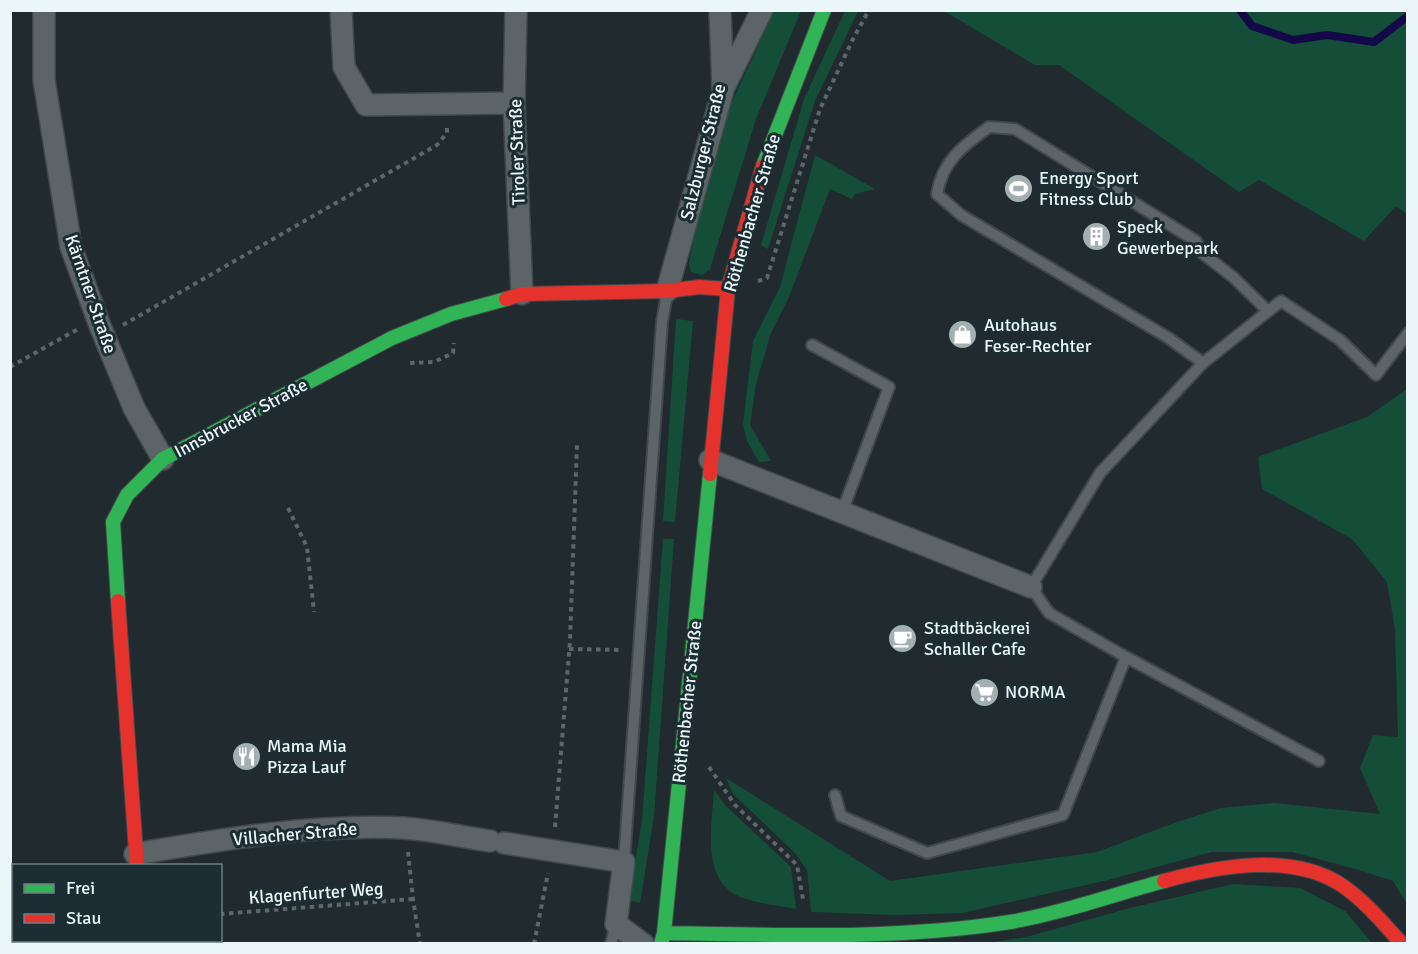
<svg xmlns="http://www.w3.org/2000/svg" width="1418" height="954" viewBox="0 0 1418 954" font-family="Signika,sans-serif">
<rect width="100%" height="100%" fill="#212a2e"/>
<path fill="#144e39" d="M774 11H801L756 119 710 269 702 275 691 272 689 263 701 202 732 102Z
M845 11H858L815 101 768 249 761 245 804 99Z
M944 11H1407V214L1396 206 1364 241 1259 180 1239 192 1059 65H1035Z
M815 155 875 189 855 194 852 199 830 189 789 297 771 333 756 384 750 425 771 461 759 462 747 441 743 424 753 341 780 287Z
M676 319 693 321 675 522 663 521Z
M1407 389V904L1393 881 1359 870 1292 852H1212L1108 880 962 913 894 915 811 912 807 870 795 853 733 794 726 778 890 881 1097 852 1174 823 1221 808 1274 803 1380 814 1360 768 1373 735 1398 737 1395 630 1387 582 1352 539 1262 489 1258 457 1367 417Z
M663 539H674L654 816 640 903 629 900 642 820Z
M714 790 726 806 791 867 796 909C780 906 762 904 746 899 699 885 712 827 714 790Z
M1233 884 1300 888 1345 911 1372 943 982 944 1026 937 1130 908Z"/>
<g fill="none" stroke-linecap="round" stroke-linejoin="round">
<path stroke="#140948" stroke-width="8" d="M1240 10 1252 26 1293 40 1327 35 1374 42 1408 16"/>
<defs>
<path id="lane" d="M812 345 889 387 842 512
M1203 363 1167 337 961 215 937 194C942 161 964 145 989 127L1015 129 1196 241 1202 253 1233 277 1268 311
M1319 761 1126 657 1049 613 1031 587 1100 473 1203 363 1281 301 1340 340 1376 375 1408 333
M835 795 841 816 927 853 1063 815 1126 657
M624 862 662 322 667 294
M611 944 616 924"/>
<path id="street" d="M44 10V80L71 247 100 326 134 408 163 459
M341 10 344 67 366 105 514 103
M516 10 514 103 522 294
M725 85 762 10
M667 291 723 90 720 10
M710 460 1031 587
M504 843 624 862 616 924 643 944
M135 854C224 839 313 824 404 828 433 830 462 837 490 841
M147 940V944"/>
<path id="fast" d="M763 166 824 10
M118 601 113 522 127 495 163 459 392 338 451 314 506 299
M664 933C779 935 896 940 1010 922 1062 913 1112 895 1164 881
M661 944 664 933 710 474"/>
<path id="jam" d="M506 299 522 294 667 291 699 287 728 289
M710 474 728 289 763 166
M118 601 137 866
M1164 881C1218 866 1293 852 1343 886 1366 902 1384 924 1402 944"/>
</defs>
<use href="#lane" stroke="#40484b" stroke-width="14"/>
<use href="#street" stroke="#40484b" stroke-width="24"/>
<use href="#fast" stroke="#40484b" stroke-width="16"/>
<use href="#jam" stroke="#40484b" stroke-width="16"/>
<path stroke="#5d6668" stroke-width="4" stroke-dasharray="4.5 4.5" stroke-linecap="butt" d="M758 281 767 278 820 109 853 39 869 10
M123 325 437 145 447 133V128
M410 363 434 362 453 353 454 343
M10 367 78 329
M288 508 307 547 314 612
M569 649 622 650
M709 767 735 805 797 865 803 899
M555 827 570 641 577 444
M408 852 413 899 420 944
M220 914 413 899
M534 944 548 873"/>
<use href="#lane" stroke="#5c6467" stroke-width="10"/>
<use href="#street" stroke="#5c6467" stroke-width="21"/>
<use href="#fast" stroke="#30b455" stroke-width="14"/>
<use href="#jam" stroke="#e5322d" stroke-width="14"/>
</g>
<defs>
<symbol id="stadium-disc" viewBox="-11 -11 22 22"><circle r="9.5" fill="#a4afb2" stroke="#1c2d33"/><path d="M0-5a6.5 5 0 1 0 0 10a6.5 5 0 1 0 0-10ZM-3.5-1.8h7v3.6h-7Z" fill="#fff"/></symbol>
<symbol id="building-disc" viewBox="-11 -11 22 22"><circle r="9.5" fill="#a4afb2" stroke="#1c2d33"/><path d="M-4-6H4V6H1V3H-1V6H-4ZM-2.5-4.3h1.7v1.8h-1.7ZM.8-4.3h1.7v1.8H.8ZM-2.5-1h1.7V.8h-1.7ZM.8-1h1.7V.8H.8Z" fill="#fff"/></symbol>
<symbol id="shop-disc" viewBox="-11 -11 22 22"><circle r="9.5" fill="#a4afb2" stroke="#1c2d33"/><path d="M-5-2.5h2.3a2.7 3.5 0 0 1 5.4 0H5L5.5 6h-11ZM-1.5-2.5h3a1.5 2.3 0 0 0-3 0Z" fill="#fff"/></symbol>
<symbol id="cafe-disc" viewBox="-11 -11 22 22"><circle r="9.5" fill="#a4afb2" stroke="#1c2d33"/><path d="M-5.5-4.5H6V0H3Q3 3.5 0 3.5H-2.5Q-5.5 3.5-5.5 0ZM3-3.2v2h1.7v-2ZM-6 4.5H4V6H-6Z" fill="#fff"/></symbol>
<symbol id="supermarket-disc" viewBox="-11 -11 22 22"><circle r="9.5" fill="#a4afb2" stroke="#1c2d33"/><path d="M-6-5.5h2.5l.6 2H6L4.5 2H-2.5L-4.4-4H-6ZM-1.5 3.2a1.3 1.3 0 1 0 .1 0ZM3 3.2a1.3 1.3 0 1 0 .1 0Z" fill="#fff"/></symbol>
<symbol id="restaurant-disc" viewBox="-11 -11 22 22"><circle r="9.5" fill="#a4afb2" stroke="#1c2d33"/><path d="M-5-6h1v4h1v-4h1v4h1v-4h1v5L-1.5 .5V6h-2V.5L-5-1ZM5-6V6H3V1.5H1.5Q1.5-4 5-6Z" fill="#fff"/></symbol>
</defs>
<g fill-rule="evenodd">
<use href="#stadium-disc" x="1002" y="172" width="33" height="33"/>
<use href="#building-disc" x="1080" y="220" width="33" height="33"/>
<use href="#shop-disc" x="946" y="318" width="33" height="33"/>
<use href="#cafe-disc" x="886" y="622" width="33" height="33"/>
<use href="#supermarket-disc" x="968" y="676" width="33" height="33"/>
<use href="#restaurant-disc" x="230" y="740" width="33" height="33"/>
</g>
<g text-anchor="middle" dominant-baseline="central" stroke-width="6" stroke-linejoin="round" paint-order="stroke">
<g font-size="18" fill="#ebf6f9" stroke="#1c2d33">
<text transform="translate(517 152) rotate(-92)">Tiroler Straße</text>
<text transform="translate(703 152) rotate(-76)">Salzburger Straße</text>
<text transform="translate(752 213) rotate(-74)">Röthenbacher Straße</text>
<text transform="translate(91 294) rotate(71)">Kärntner Straße</text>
<text transform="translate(241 418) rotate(-28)">Innsbrucker Straße</text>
<text transform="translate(687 702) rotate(-84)">Röthenbacher Straße</text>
<text transform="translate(295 834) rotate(-5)">Villacher Straße</text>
<text transform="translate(316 893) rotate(-4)">Klagenfurter Weg</text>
</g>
<g font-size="18" fill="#ebf6f9" stroke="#1c2d33" text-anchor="start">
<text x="1039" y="178">Energy Sport<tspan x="1039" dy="21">Fitness Club</tspan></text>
<text x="1117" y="227">Speck<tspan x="1117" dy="21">Gewerbepark</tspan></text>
<text x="984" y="325">Autohaus<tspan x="984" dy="21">Feser-Rechter</tspan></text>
<text x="924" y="628">Stadtbäckerei<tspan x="924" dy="21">Schaller Cafe</tspan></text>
<text x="1005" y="692">NORMA</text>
<text x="267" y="746">Mama Mia<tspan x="267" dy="21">Pizza Lauf</tspan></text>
</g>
</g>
<rect width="1418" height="954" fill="none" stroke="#ebf6f9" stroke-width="24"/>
<rect x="12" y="864" width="210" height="78" fill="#1c2d33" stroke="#6f7d82" stroke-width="1.5"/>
<rect x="24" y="884" width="30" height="9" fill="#30b455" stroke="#6f7d82" stroke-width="1.5"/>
<text x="66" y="894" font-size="18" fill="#ebf6f9">Frei</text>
<rect x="24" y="914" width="30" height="9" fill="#e5322d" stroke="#6f7d82" stroke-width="1.5"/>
<text x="66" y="924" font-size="18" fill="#ebf6f9">Stau</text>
</svg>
